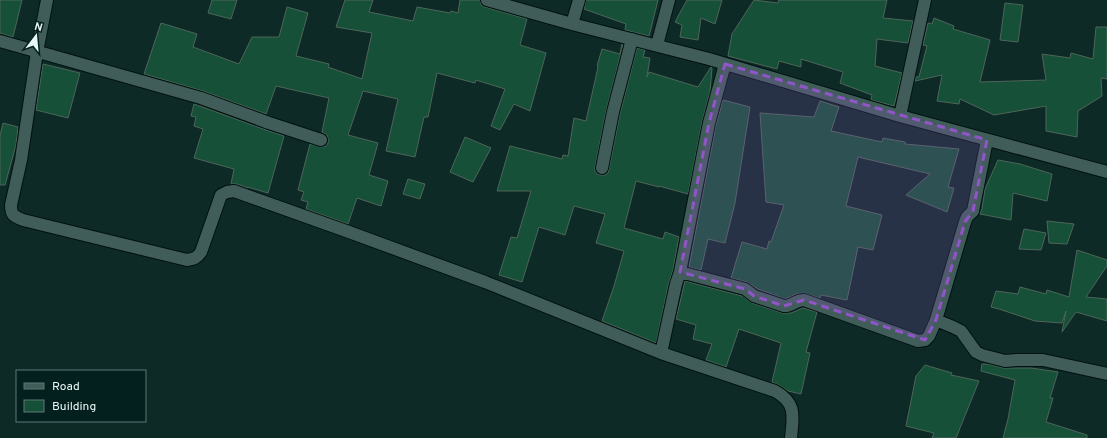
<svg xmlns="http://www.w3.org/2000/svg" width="1107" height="438" viewBox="0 0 1107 438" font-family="Overpass,sans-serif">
<rect width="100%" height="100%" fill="#0d2a27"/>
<path fill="#165038" stroke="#4e6559" d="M0 0H22L13 37 0 33Z
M212 0H237L231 19 208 13Z
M345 0H373L369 12 413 21 417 7 450 13 451 11 458 13 460 0H480L481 5 485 7 527 19 520 45 546 53 530 111 514 104 500 130 491 126 505 89 476 80 475 83 437 73 428 117H424L415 157 386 151 398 99 363 91 348 135 378 143 369 175 388 181 381 206 357 198 348 224 306 209 308 202 301 200 304 192 298 190 310 144 322 147 326 146 328 143V139L327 135 322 132 329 98 276 86 266 114 203 91 144 74 161 23 197 34 193 47 239 64 252 37H279L287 7 308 13 296 56 329 64 328 67 362 79 372 33 336 27Z
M586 0H658L649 36 625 30 626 24 584 9Z
M687 0H722L715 24 701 18 698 40 680 37 682 25 675 22Z
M754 0 778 3 779 0H887L883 18 913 21 908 43 877 39 875 66 902 73 894 106 871 100 872 95 840 83 843 72 801 59V67L779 61 777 69 728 56 732 34Z
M1005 3 1023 5 1018 42 1000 40Z
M934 18 954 26 953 29 990 40 980 82 1046 80 1042 54 1070 58 1071 53 1093 59 1096 27H1107V79L1101 78 1102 96 1078 111 1077 137 1046 131V106L994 115 960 99 959 104 937 101 942 75 915 81 916 77H919L927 46 923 45 928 23 932 24Z
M622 44 623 45 606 111 595 167V171L597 174 600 175H605L608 173 609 169 620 114 637 48 645 50 643 57 650 58 647 77 649 72 698 87 711 67 712 68 710 92 702 122 688 194 659 186V187L636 181 624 228 663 239 665 232 679 237 673 270 669 282 656 343 602 321 614 286 624 251 596 243 605 214 574 206 565 235 539 227 522 282 499 275 511 237 517 238 531 191H497L510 146 562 159 563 155 568 156 574 118 586 121 598 67 597 66 602 49 620 54Z
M43 64 80 73 68 118 36 110Z
M723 100 750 107 735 203 725 243 708 239 701 270 689 267 716 125Z
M820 101 839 107 831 131 882 142 883 138 905 142V144L959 149 948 187 954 188 947 212 906 195 930 174 858 157 846 206 882 215 873 250 858 247 847 300 821 295 820 298 803 293 796 294 785 299 758 289 747 282 731 278 742 242 767 249 769 241 771 242 784 205 766 202 760 113 814 117Z
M194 104 266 130 284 136 268 193 248 187V188L237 184H231L234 169 194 158 203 129 194 126 196 117 191 116Z
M3 123 18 127 16 145 5 185H0V136Z
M465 137 491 148 473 182 450 172Z
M998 160 1020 164 1052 174 1047 201 1013 193 1011 220 980 214 982 209 985 189Z
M408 179 425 184 420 199 403 194Z
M1047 221 1074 224 1067 244 1049 243Z
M1024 229 1046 233 1041 250 1019 249Z
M1077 250 1107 260V266L1086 297 1107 299V321L1076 312 1062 332 1066 311 1062 323 1035 321 999 309 991 307 996 291 1018 294 1020 287 1046 294 1047 290 1069 297Z
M685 281 742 296 752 303 782 313H791L803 308 817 312 806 352 810 353 801 394 788 391 779 385 772 382 781 343 739 329 726 367 706 360 712 344 693 339 696 325 676 319Z
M982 364H988L1003 368H1031L1058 372 1050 398H1053L1046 422 1087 435V438H1003L1008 419 1015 380 981 371Z
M925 365 952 373 951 375 979 381 956 438H932L934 433 906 426 916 376Z"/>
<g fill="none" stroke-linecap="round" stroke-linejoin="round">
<defs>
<path id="minor" d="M47 0 37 52 21 160 11 205C11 215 13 216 23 220L187 260C194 259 197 258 201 252L221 195 227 192 234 191 349 232 485 282 661 353 775 391C797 403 793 417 791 438
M487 0 572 24 709 59 900 116 1107 172
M572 24 579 0
M0 41 201 98 269 123 321 140
M657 45 669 0
M900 116 925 0
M602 168 613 112 632 39
M680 272 745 289 754 296 784 306C791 307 795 300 804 300L918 341 925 340 929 336 936 320 965 222 967 217 973 211 987 140
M936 320 953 327 961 331 976 352 982 355 1005 361 1017 360H1043L1107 374
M661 353 676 284 680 272 709 123 725 64"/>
</defs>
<use href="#minor" stroke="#001210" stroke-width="14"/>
<use href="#minor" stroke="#415d5a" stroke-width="12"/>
</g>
<path fill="#9155ca" fill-opacity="0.2" stroke="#9155ca" stroke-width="3" stroke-dasharray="8 5" stroke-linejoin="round" d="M725 64 987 140 973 211 965 222 936 320 925 340 804 300 784 306 754 296 745 289 680 272 709 123Z"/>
<rect x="16" y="370" width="130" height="52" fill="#04201e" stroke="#5f7674"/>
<rect x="24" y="383" width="20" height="6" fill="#415d5a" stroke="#5f7674"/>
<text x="52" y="390" font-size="12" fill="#e8f8f6">Road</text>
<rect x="24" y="400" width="20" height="12" fill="#165038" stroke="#5f7674"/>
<text x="52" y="410" font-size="12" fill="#e8f8f6">Building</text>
<g transform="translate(36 36) rotate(16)" stroke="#04201e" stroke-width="3" paint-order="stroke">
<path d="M0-3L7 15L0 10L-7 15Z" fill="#e8f8f6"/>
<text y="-6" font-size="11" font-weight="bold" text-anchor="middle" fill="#e8f8f6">N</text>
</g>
</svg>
